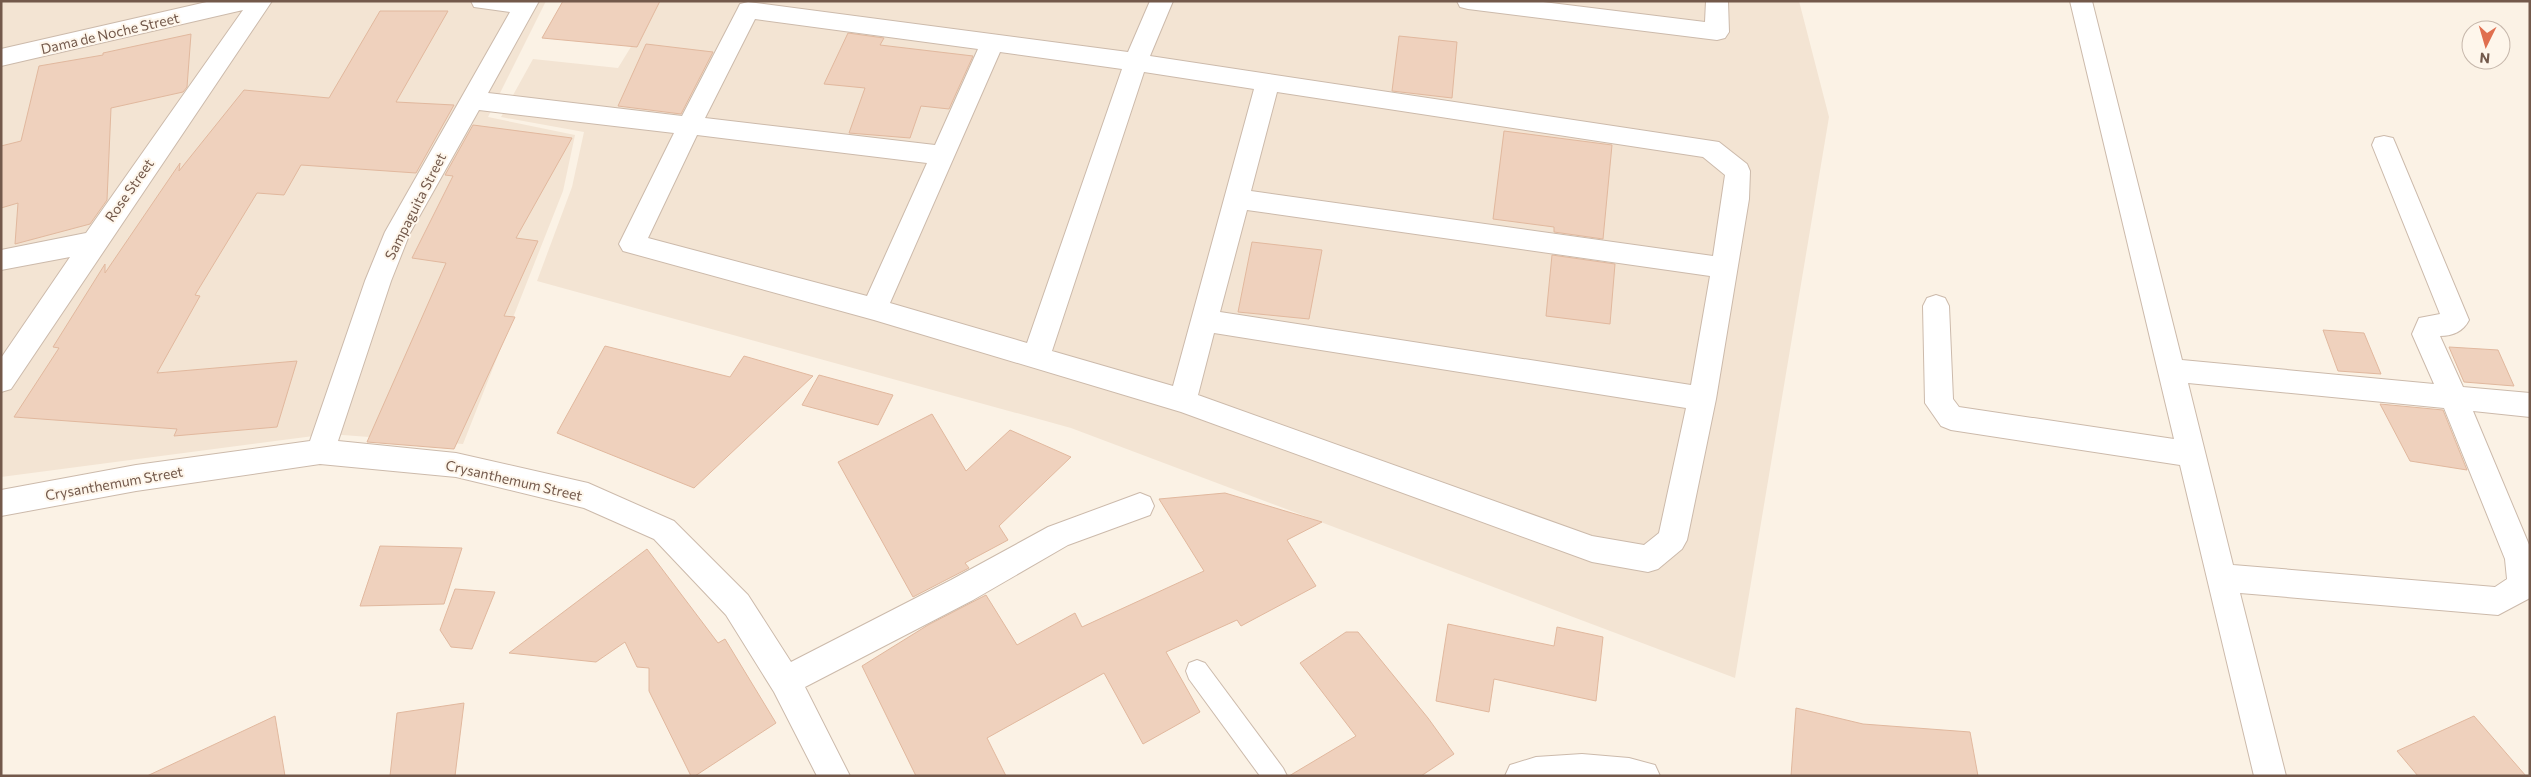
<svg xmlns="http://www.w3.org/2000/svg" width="2531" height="777" viewBox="0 0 2531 777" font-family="Commissioner,sans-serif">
<rect width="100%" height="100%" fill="#fbf2e5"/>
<path fill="#f3e4d3" d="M1 1H546L488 117 575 135 563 191 463 444 329 434 1 477Z
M659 1H1799L1829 117 1735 678 1071 428 537 281 572 187 584 132 501 117 533 59 618 68Z"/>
<path fill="#efd1bd" stroke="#e1b89e" d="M563 1H660L637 47 542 38Z
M380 11H448L396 102 454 105 416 173 301 165 284 195 257 193 195 295 200 296 157 373 297 361 277 427 174 436 177 429 14 417 59 348 53 347 105 264V273L180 163 179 171 244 90 329 98Z
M848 33 884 38 880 45 973 56 949 109 921 106 910 138 849 133 865 88 824 84Z
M191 34 187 87 183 92 111 108 107 200 90 224 15 244 18 203 1 208V146L21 141 39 66 103 55V53Z
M1399 36 1457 42 1452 98 1392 91Z
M646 44 713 52 681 114 618 106Z
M473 125 572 138 516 238 538 241 504 316 515 317 454 449 367 442 446 263 412 258 453 176 445 175Z
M1504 131 1612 145 1603 239 1554 232V227L1493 219Z
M1252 242 1322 250 1309 319 1238 312Z
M1552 255 1615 264 1610 324 1546 316Z
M2323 330 2364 333 2381 374 2338 371Z
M605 346 730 377 744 356 813 376 694 488 557 433Z
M2449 347 2498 350 2514 386 2464 382Z
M819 375 893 395 878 425 802 405Z
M2380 404 2443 410 2467 470 2410 461Z
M932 414 966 471 1010 430 1071 457 999 526 1008 540 965 563 969 568 913 597 838 462Z
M1225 493 1322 522 1287 540 1316 586 1241 626 1237 620 1166 652 1200 712 1143 744 1104 673 987 738 1006 776H916L862 666 928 625 986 595 1017 645 1075 613 1082 627 1204 571 1159 499Z
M380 546 462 548 444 604 360 606Z
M647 549 718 643 725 639 776 723 695 776H691L649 691V668L637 667 625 642 596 662 509 653Z
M455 589 495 592 472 649 451 647 440 630Z
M1448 624 1554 646 1557 627 1603 637 1596 701 1494 679 1489 712 1436 701Z
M1346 632H1358L1428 718 1454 754 1421 776H1289L1356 736 1300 663Z
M464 703 455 776H390L397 713Z
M1796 708 1863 724 1970 732 1978 776H1791Z
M275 716 285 776H147Z
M2474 716 2526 776H2418L2397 751Z"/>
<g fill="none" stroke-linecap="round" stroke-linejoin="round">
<defs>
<path id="lane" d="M1197 660 1205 663 1283 768 1287 776H1260L1189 679 1186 671 1189 663Z"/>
<path id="street" d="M211 1H272L11 389 1 392V358L70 257 1 270V250L86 233 243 10 1 66V49Z
M471 1H539L488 93 682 116 737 10 740 4 748 2 1128 52 1150 1H1173L1150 56 1719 142 1747 164 1750 171 1749 199 1716 399 1687 540 1682 549 1658 569 1648 572 1592 562 1181 412 874 320 623 251 619 244 674 133 479 110 410 233 391 281 338 441 456 453 588 483 674 521 748 595 791 662 951 580 1048 527 1140 493 1150 497 1154 506 1150 515 1068 545 973 600 805 687 850 776H817L774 692 726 615 654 539 584 508 456 477 320 464 136 491 1 516V490L136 465 310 441 365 281 385 232 510 12 474 7ZM755 19 978 49 935 145 705 118ZM1000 52 1122 69 1027 343 890 303ZM1144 72 1254 89 1173 386 1052 351ZM1277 92 1703 157 1725 175 1713 256 1251 191ZM697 135 927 163 867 296 648 238ZM1247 210 1710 276 1691 385 1220 312ZM1214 333 1686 408 1659 533 1644 545 1592 536 1198 395Z
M1457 1H1535L1705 22 1706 1H1728L1729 32 1725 38 1717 40 1468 9 1460 7Z
M2070 1H2092L2182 360 2434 384 2412 334 2419 318 2440 314 2372 145 2375 138 2384 136 2393 138 2396 145 2469 320C2463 332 2452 336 2440 336L2463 387 2530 393V417L2473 411 2530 547V598L2498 615 2240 593 2286 776H2254L2180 465 1951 430 1941 426 1925 403 1923 306 1927 298 1936 295 1945 298 1949 306 1953 399 1959 407 2174 439ZM2188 383 2444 408 2505 559 2507 579 2495 587 2233 565Z
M1582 754 1629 758 1655 765 1660 776H1505L1510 765 1536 757Z"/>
</defs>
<use href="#lane" stroke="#ccbaab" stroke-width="2"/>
<use href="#street" stroke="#ccbaab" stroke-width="2"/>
<use href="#lane" fill="#fff" fill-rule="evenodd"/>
<use href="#street" fill="#fff" fill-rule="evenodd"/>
</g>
<g text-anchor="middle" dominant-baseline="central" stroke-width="4" stroke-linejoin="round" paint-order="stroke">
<g font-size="14" fill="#73594b" stroke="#fef6eb">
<text transform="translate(110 33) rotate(-13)">Dama de Noche Street</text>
<text transform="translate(129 190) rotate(-55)">Rose Street</text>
<text transform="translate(415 206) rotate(-63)">Sampaguita Street</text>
<text transform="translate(514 480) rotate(13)">Crysanthemum Street</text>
<text transform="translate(114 483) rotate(-10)">Crysanthemum Street</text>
</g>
</g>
<rect width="2531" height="777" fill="none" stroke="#73594b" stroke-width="5"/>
<g transform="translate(2486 45) rotate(185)"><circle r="24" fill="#fef6eb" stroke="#c6b7ab"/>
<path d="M0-4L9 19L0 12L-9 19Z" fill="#e06f4f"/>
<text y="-8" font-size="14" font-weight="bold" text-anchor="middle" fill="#73594b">N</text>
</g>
</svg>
